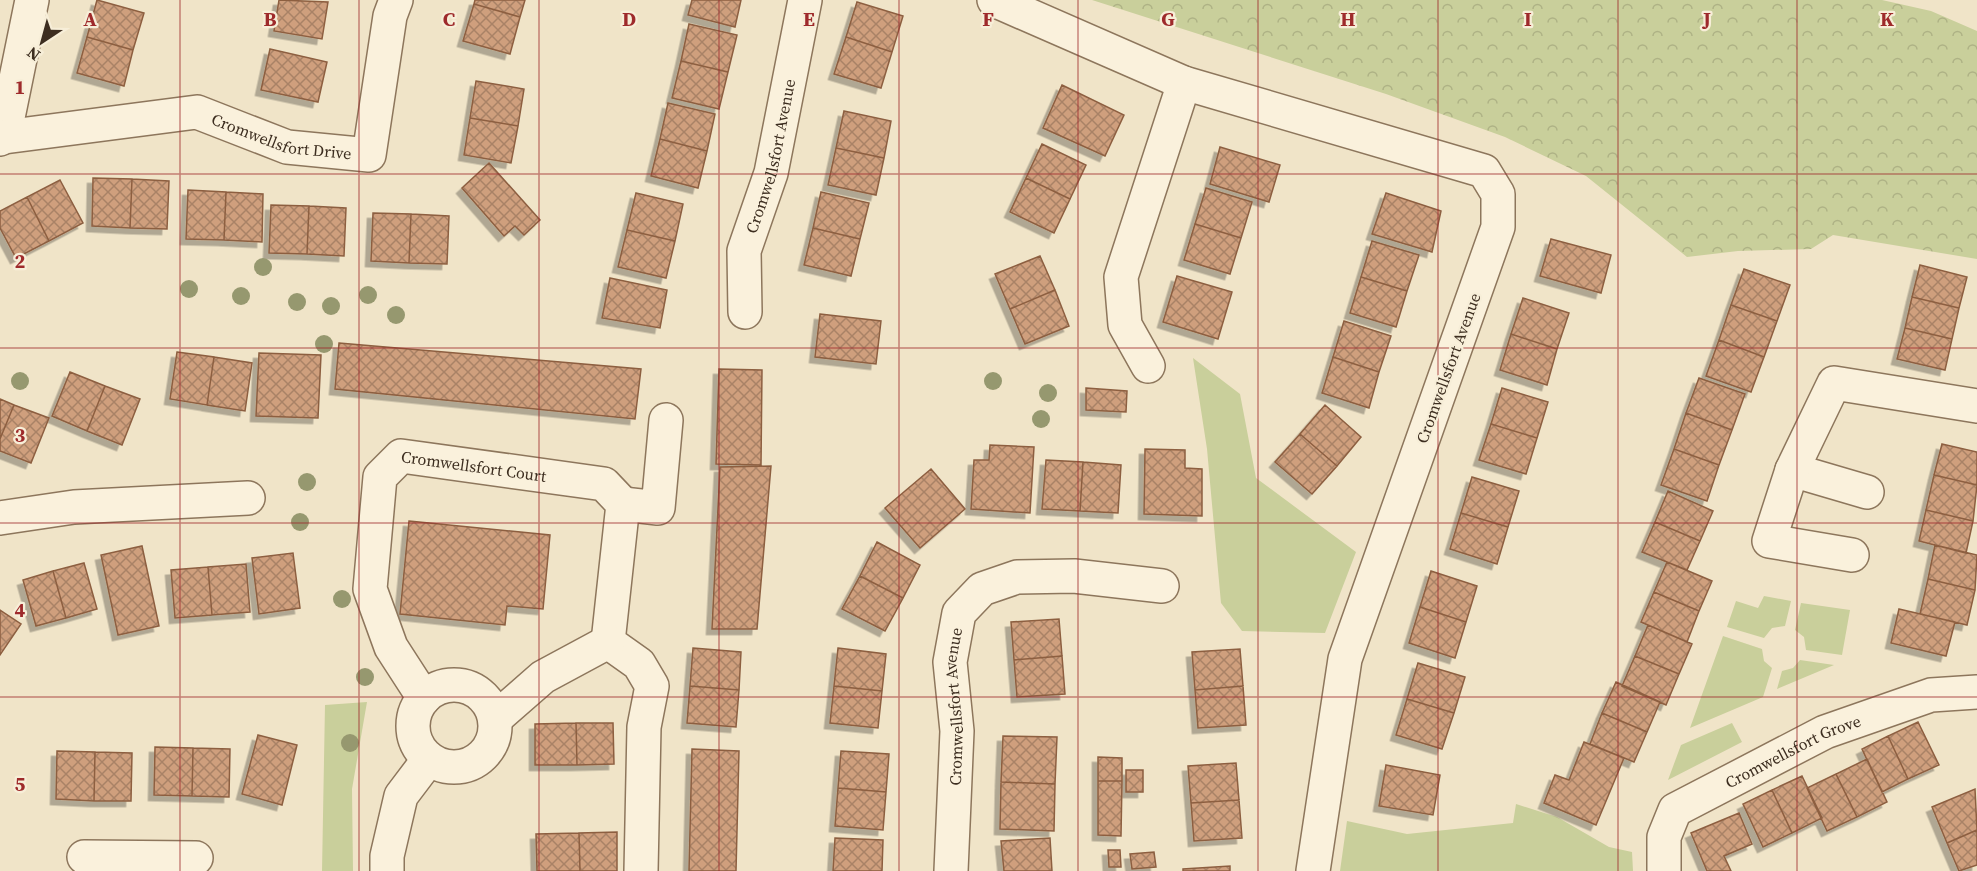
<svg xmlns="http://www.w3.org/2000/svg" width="1977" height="871" viewBox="0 0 1977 871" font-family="'Source Serif 4',serif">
<defs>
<pattern id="forest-crowns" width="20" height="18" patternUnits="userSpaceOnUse" patternTransform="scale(1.5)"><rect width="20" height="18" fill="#c9cf9b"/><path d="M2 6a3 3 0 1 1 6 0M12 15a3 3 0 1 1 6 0" fill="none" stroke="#aeb285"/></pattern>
<pattern id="building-cross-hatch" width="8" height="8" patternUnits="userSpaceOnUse" patternTransform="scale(1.5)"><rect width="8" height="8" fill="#cf9f7d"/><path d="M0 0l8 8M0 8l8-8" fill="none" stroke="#a98266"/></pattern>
<filter id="shadow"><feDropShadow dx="-5.5" dy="5.5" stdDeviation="0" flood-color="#0004"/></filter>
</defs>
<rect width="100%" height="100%" fill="#f0e4c8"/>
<path fill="#c9cf9b" d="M1193 358 1240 394 1256 478 1356 552 1325 633 1242 631 1221 603 1207 449Z
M1764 596 1791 601 1785 626 1772 628 1764 638 1727 627 1736 601 1758 608Z
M1801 603 1850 610 1842 655 1806 650 1804 637 1795 630Z
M1723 636 1762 649 1764 661 1772 668 1763 697 1690 728Z
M1800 660 1834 665 1777 689 1782 671 1793 668Z
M367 702 352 789 353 871H322L325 705Z
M1732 723 1742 742 1668 780 1681 745Z
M1516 804 1557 817 1609 847 1632 852 1633 871H1340L1347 821 1407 834 1513 823Z"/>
<path fill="url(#forest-crowns)" d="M1092 0H1882L1931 11 1977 31V259L1833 235 1811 249 1738 251 1687 257 1586 176 1505 137 1386 94Z"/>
<path fill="url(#building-cross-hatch)" stroke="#8d5f41" stroke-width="1.5" filter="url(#shadow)" d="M97 0 144 13 133 50 87 37Z
M279 0 328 2 322 39 274 31Z
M475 0H525L520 17 474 4Z
M692 0H741L735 27 688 15Z
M857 2 903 16 892 52 846 37Z
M474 4 520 17 510 54 463 41Z
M689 24 737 35 728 72 681 61Z
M87 37 133 50 124 86 77 73Z
M846 37 892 52 881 88 834 74Z
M270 49 327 62 318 102 261 90Z
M681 61 728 72 719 109 672 98Z
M476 81 524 89 518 126 470 118Z
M1062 85 1124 115 1105 156 1043 128Z
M668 103 715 114 707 151 660 139Z
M844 111 891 121 884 158 836 148Z
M470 118 518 126 511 163 464 155Z
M660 139 707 151 698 188 651 176Z
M1042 144 1086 165 1070 199 1026 178Z
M1220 147 1280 165 1269 202 1210 184Z
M836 148 884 158 876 195 828 185Z
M489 163 540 220 524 235 515 226 504 236 462 188Z
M93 178 132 179 130 228 92 226Z
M1026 178 1070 199 1054 233 1010 212Z
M132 179 169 181 167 229 130 228Z
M60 180 83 223 49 241 27 197Z
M1206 188 1252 202 1241 238 1195 224Z
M188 190 226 192 224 240 186 239Z
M226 192 263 194 262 242 224 240Z
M821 192 869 203 860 239 813 228Z
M636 193 683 204 675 241 627 230Z
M1386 193 1441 211 1432 252 1372 234Z
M27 197 49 241 16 258 0 228V211Z
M271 205 309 206 307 254 269 253Z
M309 206 346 208 344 256 307 254Z
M373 213 411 214 409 263 371 261Z
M411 214 449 216 447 264 409 263Z
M1195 224 1241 238 1230 274 1184 260Z
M813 228 860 239 851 276 804 265Z
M627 230 675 241 666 278 618 267Z
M1551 239 1611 255 1601 293 1540 276Z
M1372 241 1419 255 1407 291 1361 277Z
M1040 256 1055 290 1010 309 995 274Z
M1920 265 1967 277 1959 308 1912 297Z
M1744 269 1790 285 1777 321 1731 305Z
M1177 276 1232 292 1218 339 1163 322Z
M1361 277 1407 291 1396 327 1350 313Z
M610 278 667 290 660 328 602 318Z
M1055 290 1069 326 1025 344 1010 309Z
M1912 297 1959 308 1952 339 1905 328Z
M1523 298 1569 313 1557 349 1511 334Z
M1731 305 1777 321 1764 357 1719 340Z
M820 314 881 321 876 364 815 357Z
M1344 321 1391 336 1379 372 1333 357Z
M1905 328 1952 339 1945 370 1897 359Z
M1511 334 1557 349 1547 385 1500 370Z
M1719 340 1764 357 1751 392 1706 376Z
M339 343 641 369 635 419 335 389Z
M177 352 214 357 207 405 170 399Z
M259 353 321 355 318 418 256 416Z
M214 357 252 363 245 411 207 405Z
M1333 357 1379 372 1369 408 1322 393Z
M719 369 762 370 761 465 716 464Z
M70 372 105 386 87 431 52 416Z
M1699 378 1745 394 1732 430 1686 413Z
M105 386 140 399 122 445 87 431Z
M1086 388 1127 391 1126 412 1086 410Z
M1502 388 1548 402 1537 438 1491 424Z
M0 399 14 405 0 439Z
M14 405 49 418 31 463 0 451V439Z
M1325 405 1361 437 1337 466 1300 434Z
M1686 413 1732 430 1719 465 1674 449Z
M1491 424 1537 438 1526 474 1479 460Z
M1300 434 1337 466 1312 494 1275 462Z
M1942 444 1977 452V485L1934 475Z
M990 445 1034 447 1030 513 971 509 974 460H989Z
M1145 449 1185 450V468L1202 469V516L1144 514Z
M1674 449 1719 465 1707 501 1661 485Z
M1046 460 1083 462 1080 511 1042 509Z
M1083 462 1121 465 1118 513 1080 511Z
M771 466 757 629H712L720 467Z
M931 469 965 509 920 548 885 508Z
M1934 475 1977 485 1973 521 1926 510Z
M1472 477 1519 491 1508 527 1461 513Z
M1668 491 1713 511 1700 541 1655 522Z
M1926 510 1973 521 1966 553 1919 541Z
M1461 513 1508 527 1497 564 1450 549Z
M409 521 550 535 543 609 507 606 505 625 400 614Z
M1655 522 1700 541 1687 570 1642 552Z
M877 542 920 565 903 598 860 576Z
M1935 545 1977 555 1975 590 1928 579Z
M142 546 159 626 118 635 101 555Z
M293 553 300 608 259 614 252 558Z
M1667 562 1712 581 1699 611 1654 592Z
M84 563 97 609 66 618 53 571Z
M246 564 250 612 212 615 208 567Z
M208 567 212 615 175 618 171 570Z
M53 571 66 618 36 626 23 580Z
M1431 571 1477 586 1466 622 1420 607Z
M860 576 903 598 885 631 842 609Z
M1928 579 1975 590 1967 625 1920 614Z
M1654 592 1699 611 1687 642 1641 622Z
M1420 607 1466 622 1455 658 1409 643Z
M1899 609 1955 622 1946 656 1891 643Z
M0 610 21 624 0 655Z
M1059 619 1062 656 1014 660 1011 622Z
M1648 625 1692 644 1679 674 1635 656Z
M693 648 741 652 739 690 690 686Z
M838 648 886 654 882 691 834 686Z
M1240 649 1243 686 1195 690 1192 652Z
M1062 656 1065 694 1017 697 1014 660Z
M1635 656 1679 674 1666 705 1622 686Z
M1418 663 1465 677 1454 713 1407 699Z
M1616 682 1660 702 1647 732 1602 713Z
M690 686 739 690 736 727 687 723Z
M834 686 882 691 878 728 830 723Z
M1243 686 1246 725 1198 728 1195 690Z
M1407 699 1454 713 1442 749 1396 735Z
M1602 713 1647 732 1634 762 1590 744Z
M1918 722 1939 765 1908 779 1888 736Z
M576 723H613L614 764 577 765Z
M576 723 577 765H535V724Z
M258 735 297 745 282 805 242 794Z
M1003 736 1057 737 1055 784 1001 782Z
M1888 736 1908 779 1882 792 1862 749Z
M1584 742 1624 758 1596 825 1544 803 1555 775 1569 780Z
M155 747 193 748 192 796 154 795Z
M193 748 230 749 229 797 192 796Z
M692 749 739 751 736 871H689Z
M57 751 95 752 94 801 56 799Z
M841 751 889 754 886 792 838 788Z
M95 752 132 753 131 801H94Z
M1098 757 1122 758V781H1098Z
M1867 759 1887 802 1857 817 1836 774Z
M1236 763 1239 800 1191 803 1188 766Z
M1386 765 1440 775 1433 815 1379 806Z
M1126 770H1143V792H1126Z
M1836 774 1857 817 1827 831 1807 788Z
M1802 776 1822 818 1792 833 1772 790Z
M1098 781H1122L1121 836 1098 835Z
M1001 782 1055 784 1054 831 1000 829Z
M838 788 886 792 883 830 835 826Z
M1975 789 1977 830 1947 843 1932 807Z
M1772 790 1792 833 1763 847 1743 804Z
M1239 800 1242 838 1194 841 1191 803Z
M1739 813 1752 844 1724 856 1731 871H1707L1691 833Z
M1977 830V865L1959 871 1947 843Z
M617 832V871H580L579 833Z
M579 833 580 871H537L536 834Z
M835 838 883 840 882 871H833Z
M1050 838 1052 871H1004L1001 841Z
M1108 850H1120L1121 867H1109Z
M1154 852 1156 867 1132 869 1130 854Z
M1230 866V871H1183V869Z"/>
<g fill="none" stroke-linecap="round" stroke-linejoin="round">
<defs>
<g id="minor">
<path d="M994 0 1184 83 1484 171 1498 194V227L1345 659 1313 871"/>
<path d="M4 137 32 0"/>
<path id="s1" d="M0 139 4 137 197 112 287 147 369 155 390 16 396 0"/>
<path id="s2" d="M745 312 744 251 771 173 805 0"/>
<path d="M1148 366 1125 325 1121 277 1184 83"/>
<path d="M1792 470 1867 492"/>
<path d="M623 504 658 508 666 420"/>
<path d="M0 518 74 507 248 498"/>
<path d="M1852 555 1769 541 1792 470 1834 383 1977 406"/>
<circle cx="454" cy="726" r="41"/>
<path id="s3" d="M424 698 391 647 370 589 380 477 401 456 604 484 623 504 608 642 639 664 652 686 644 727 641 871"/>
<path d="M495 719 543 677 608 642"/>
<path d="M84 857 196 858"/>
<path d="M387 871V856L401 796 429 759"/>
<path id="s4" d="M951 871 957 731 950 662 959 613 982 589 1017 577 1074 576 1162 586"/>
<path id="s5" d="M1664 871V837L1675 810 1825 732 1931 695 1977 692"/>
</g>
</defs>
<use href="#minor" stroke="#8d765c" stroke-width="36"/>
<use href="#minor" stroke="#faf1dc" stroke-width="33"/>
</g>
<g fill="#96986f">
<circle cx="263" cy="267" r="9"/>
<circle cx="189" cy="289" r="9"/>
<circle cx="368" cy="295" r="9"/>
<circle cx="241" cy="296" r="9"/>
<circle cx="297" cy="302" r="9"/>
<circle cx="331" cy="306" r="9"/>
<circle cx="396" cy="315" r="9"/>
<circle cx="324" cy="344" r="9"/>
<circle cx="20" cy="381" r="9"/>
<circle cx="993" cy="381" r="9"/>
<circle cx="1048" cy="393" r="9"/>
<circle cx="1041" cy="419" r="9"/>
<circle cx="307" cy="482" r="9"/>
<circle cx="300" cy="522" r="9"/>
<circle cx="342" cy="599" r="9"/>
<circle cx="365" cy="677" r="9"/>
<circle cx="350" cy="743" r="9"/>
</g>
<path fill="none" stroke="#9e2a2b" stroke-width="1.5" stroke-opacity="0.55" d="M180 0V871M359 0V871M539 0V871M719 0V871M899 0V871M1078 0V871M1258 0V871M1438 0V871M1618 0V871M1797 0V871M0 174H1977M0 348H1977M0 523H1977M0 697H1977"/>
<g text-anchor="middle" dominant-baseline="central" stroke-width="4.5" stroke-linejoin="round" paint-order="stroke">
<g font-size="16" fill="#3d2e20" stroke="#f7eed8">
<text stroke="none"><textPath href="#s1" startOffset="288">Cromwellsfort Drive</textPath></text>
<text stroke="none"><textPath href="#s2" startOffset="160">Cromwellsfort Avenue</textPath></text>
<text transform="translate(1448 368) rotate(-70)">Cromwellsfort Avenue</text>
<text stroke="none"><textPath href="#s3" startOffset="338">Cromwellsfort Court</textPath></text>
<text stroke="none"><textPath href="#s4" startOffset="165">Cromwellsfort Avenue</textPath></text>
<text stroke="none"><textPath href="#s5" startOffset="195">Cromwellsfort Grove</textPath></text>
</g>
</g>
<g font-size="20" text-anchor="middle" font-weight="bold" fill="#9e2a2b" stroke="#f7eed8" stroke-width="4.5" stroke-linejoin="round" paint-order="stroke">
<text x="90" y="26">A</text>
<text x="270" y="26">B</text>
<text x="449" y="26">C</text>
<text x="629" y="26">D</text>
<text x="809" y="26">E</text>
<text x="988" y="26">F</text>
<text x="1168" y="26">G</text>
<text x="1348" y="26">H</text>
<text x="1528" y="26">I</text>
<text x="1707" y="26">J</text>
<text x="1887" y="26">K</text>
<text x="20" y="94">1</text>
<text x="20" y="268">2</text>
<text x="20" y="442">3</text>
<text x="20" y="617">4</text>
<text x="20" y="791">5</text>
</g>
<g transform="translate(42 42) rotate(216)" stroke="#f7eed8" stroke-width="4.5" paint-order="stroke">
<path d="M0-4.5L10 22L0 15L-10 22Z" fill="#3d2e20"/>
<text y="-9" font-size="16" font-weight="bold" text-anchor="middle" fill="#3d2e20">N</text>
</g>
</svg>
